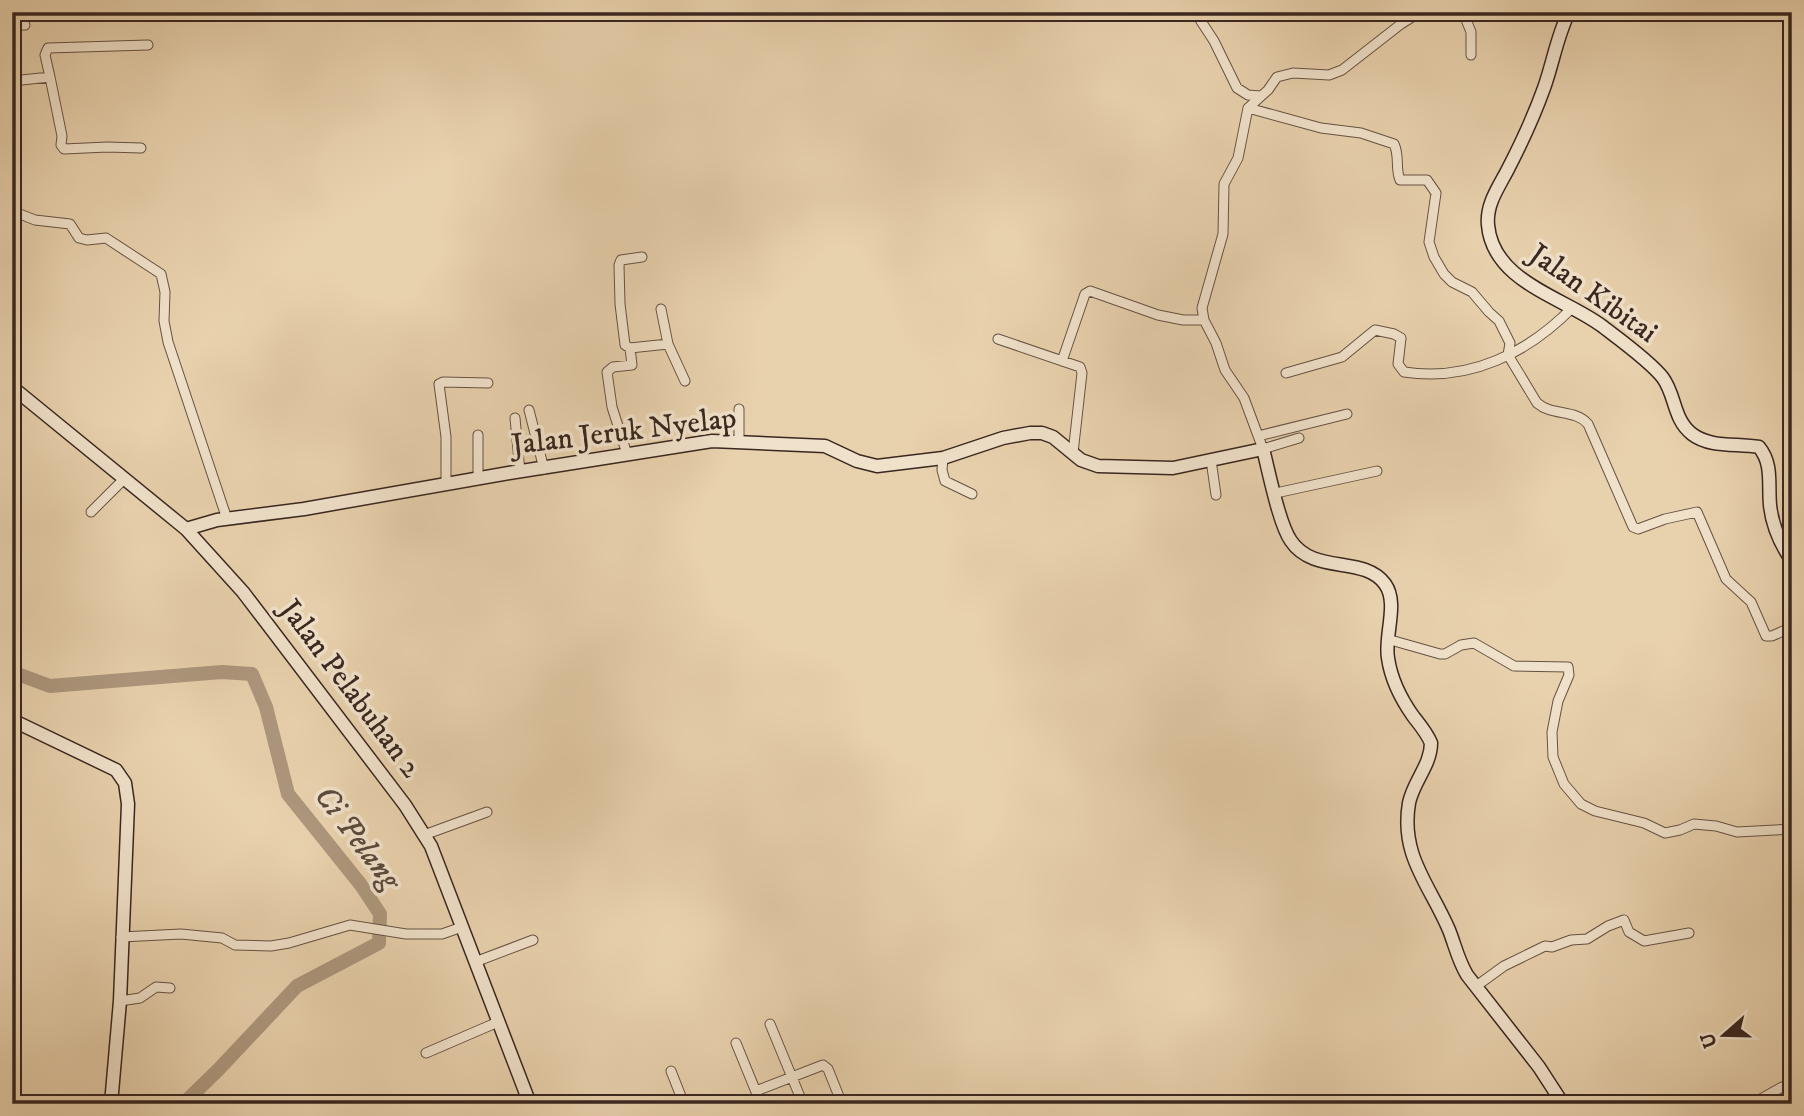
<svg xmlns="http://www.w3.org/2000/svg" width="1804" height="1116" viewBox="0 0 1804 1116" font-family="'IM FELL DW Pica',serif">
<rect width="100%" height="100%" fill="#e8d1ad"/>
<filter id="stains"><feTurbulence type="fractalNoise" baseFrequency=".00286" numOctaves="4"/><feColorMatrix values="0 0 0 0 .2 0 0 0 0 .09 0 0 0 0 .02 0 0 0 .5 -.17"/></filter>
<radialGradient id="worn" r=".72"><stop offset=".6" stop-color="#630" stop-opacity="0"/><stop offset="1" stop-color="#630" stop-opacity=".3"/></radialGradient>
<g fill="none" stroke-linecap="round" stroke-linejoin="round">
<path stroke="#ad977d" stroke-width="14" d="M12 672 50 686 222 672 252 674 266 707 288 794 361 885 380 914 379 943 297 986 218 1070 183 1104"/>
<defs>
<path id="street" d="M1195 12 1214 41 1237 88 1248 95 1261 96
M1463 12 1471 32V55
M12 25H25
M50 77 45 55 48 48 148 45
M12 81 50 77 62 136 61 145 64 149 107 147 141 148
M1248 108 1321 128 1361 133 1394 144C1400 156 1395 169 1400 180H1427L1436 193 1429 242 1434 257 1444 274 1452 282 1472 292 1489 312 1499 321 1510 343 1508 355 1537 403C1552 416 1575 409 1588 424L1633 527 1638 529 1665 519 1697 512 1726 579 1751 602 1766 636H1772L1792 627
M12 211 35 220 70 224 79 238 87 240 106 238 161 274 165 292 164 321 168 342 227 519
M661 309 668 344 685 381
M998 339 1080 367 1082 373 1073 453
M630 348 668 344
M1062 361 1085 294 1090 291 1158 315 1183 320H1204
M1286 373 1342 357 1375 330 1394 334 1401 338 1398 364 1404 372C1470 382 1528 353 1573 307
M529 410 544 469
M515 418 520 472
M478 435V478
M1258 436 1347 414
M1299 438 1263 449 1244 398 1225 370 1216 343 1204 320 1202 308 1223 234 1224 184 1238 158 1248 108 1268 90 1277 77 1293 73 1329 75 1342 70 1401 24 1420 12
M739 442V409
M627 454 612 407 607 372 613 367 632 365 630 348 625 345 620 304 619 265 621 260 642 257
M943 458 942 470 945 481 972 494
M1211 460 1216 495
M446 484V437L439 384 443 382 488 383
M1276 493 1377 471
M91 512 124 479
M1387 639 1440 654H1445L1461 645 1474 643 1514 666 1568 667 1569 675 1558 701 1552 732 1553 757 1564 784 1581 804 1595 811 1644 823 1665 833 1680 830 1694 824 1716 826 1737 832 1792 829
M424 835 487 812
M121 937 181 934 222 938 235 945 271 946 289 943 350 925 406 934H442L462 927
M475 962 533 940
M1475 987 1504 966 1545 946 1552 947 1571 940 1587 939 1608 926 1624 920 1629 932 1644 941 1689 933
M120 1001 140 998 156 987 170 988
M770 1024 803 1104
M736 1043 761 1104
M426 1053 498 1022
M671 1071 684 1104
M756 1091 823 1065 828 1069 842 1104
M1752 1104 1782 1087"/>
<path id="secondary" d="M1569 12C1557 36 1553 63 1544 88 1534 116 1521 144 1507 171 1498 188 1486 205 1488 225 1493 282 1563 297 1602 326 1619 339 1651 362 1663 378 1676 396 1673 419 1692 434 1710 448 1737 443 1759 447 1773 464 1768 484 1770 505 1772 525 1781 545 1792 561
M12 387 186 529 243 592 405 805 431 846 530 1104
M186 529 217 520 304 509 509 473 712 441 825 446 857 461 877 466 943 458 1003 438 1030 433H1042L1053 437 1081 460 1098 466 1173 468 1263 449C1269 472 1279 524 1291 541 1314 575 1364 555 1385 584 1399 603 1384 636 1388 658 1391 679 1401 699 1413 716 1420 725 1427 733 1431 743 1431 765 1413 782 1409 803 1400 856 1430 885 1449 930 1455 945 1458 960 1467 975L1539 1067 1563 1104
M12 720 116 770 125 783 128 804 120 1001 111 1104"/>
</defs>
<use href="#street" stroke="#665243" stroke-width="11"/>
<use href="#secondary" stroke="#3a2720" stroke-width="15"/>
<use href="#street" stroke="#f0e1ca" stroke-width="9"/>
<use href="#secondary" stroke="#f0e1ca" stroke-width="12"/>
</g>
<g text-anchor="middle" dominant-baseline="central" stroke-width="7" stroke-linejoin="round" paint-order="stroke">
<g font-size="30" fill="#3a2720" stroke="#f0e1ca">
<text transform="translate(1593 294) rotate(35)">Jalan Kibitai</text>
<text transform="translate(624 432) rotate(-7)">Jalan Jeruk Nyelap</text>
<text transform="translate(350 689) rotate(53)">Jalan Pelabuhan 2</text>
</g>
<g font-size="32" font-style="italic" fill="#5c493c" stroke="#f0e1ca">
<text transform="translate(357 838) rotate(53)">Ci Pelang</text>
</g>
</g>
<rect width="1804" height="1116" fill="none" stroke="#e8d1ad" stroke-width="42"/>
<rect x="14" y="14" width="1776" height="1088" fill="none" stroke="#3a2720" stroke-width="3.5"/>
<rect x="21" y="21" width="1762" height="1074" fill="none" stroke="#3a2720" stroke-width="2"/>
<g transform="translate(1724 1035) rotate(250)" stroke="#f0e1ca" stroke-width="5" paint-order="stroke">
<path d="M0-5L12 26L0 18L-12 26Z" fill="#3a2720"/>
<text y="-10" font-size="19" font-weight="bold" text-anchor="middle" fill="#3a2720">U</text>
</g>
<rect width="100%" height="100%" filter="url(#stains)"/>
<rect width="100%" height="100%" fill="url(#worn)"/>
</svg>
